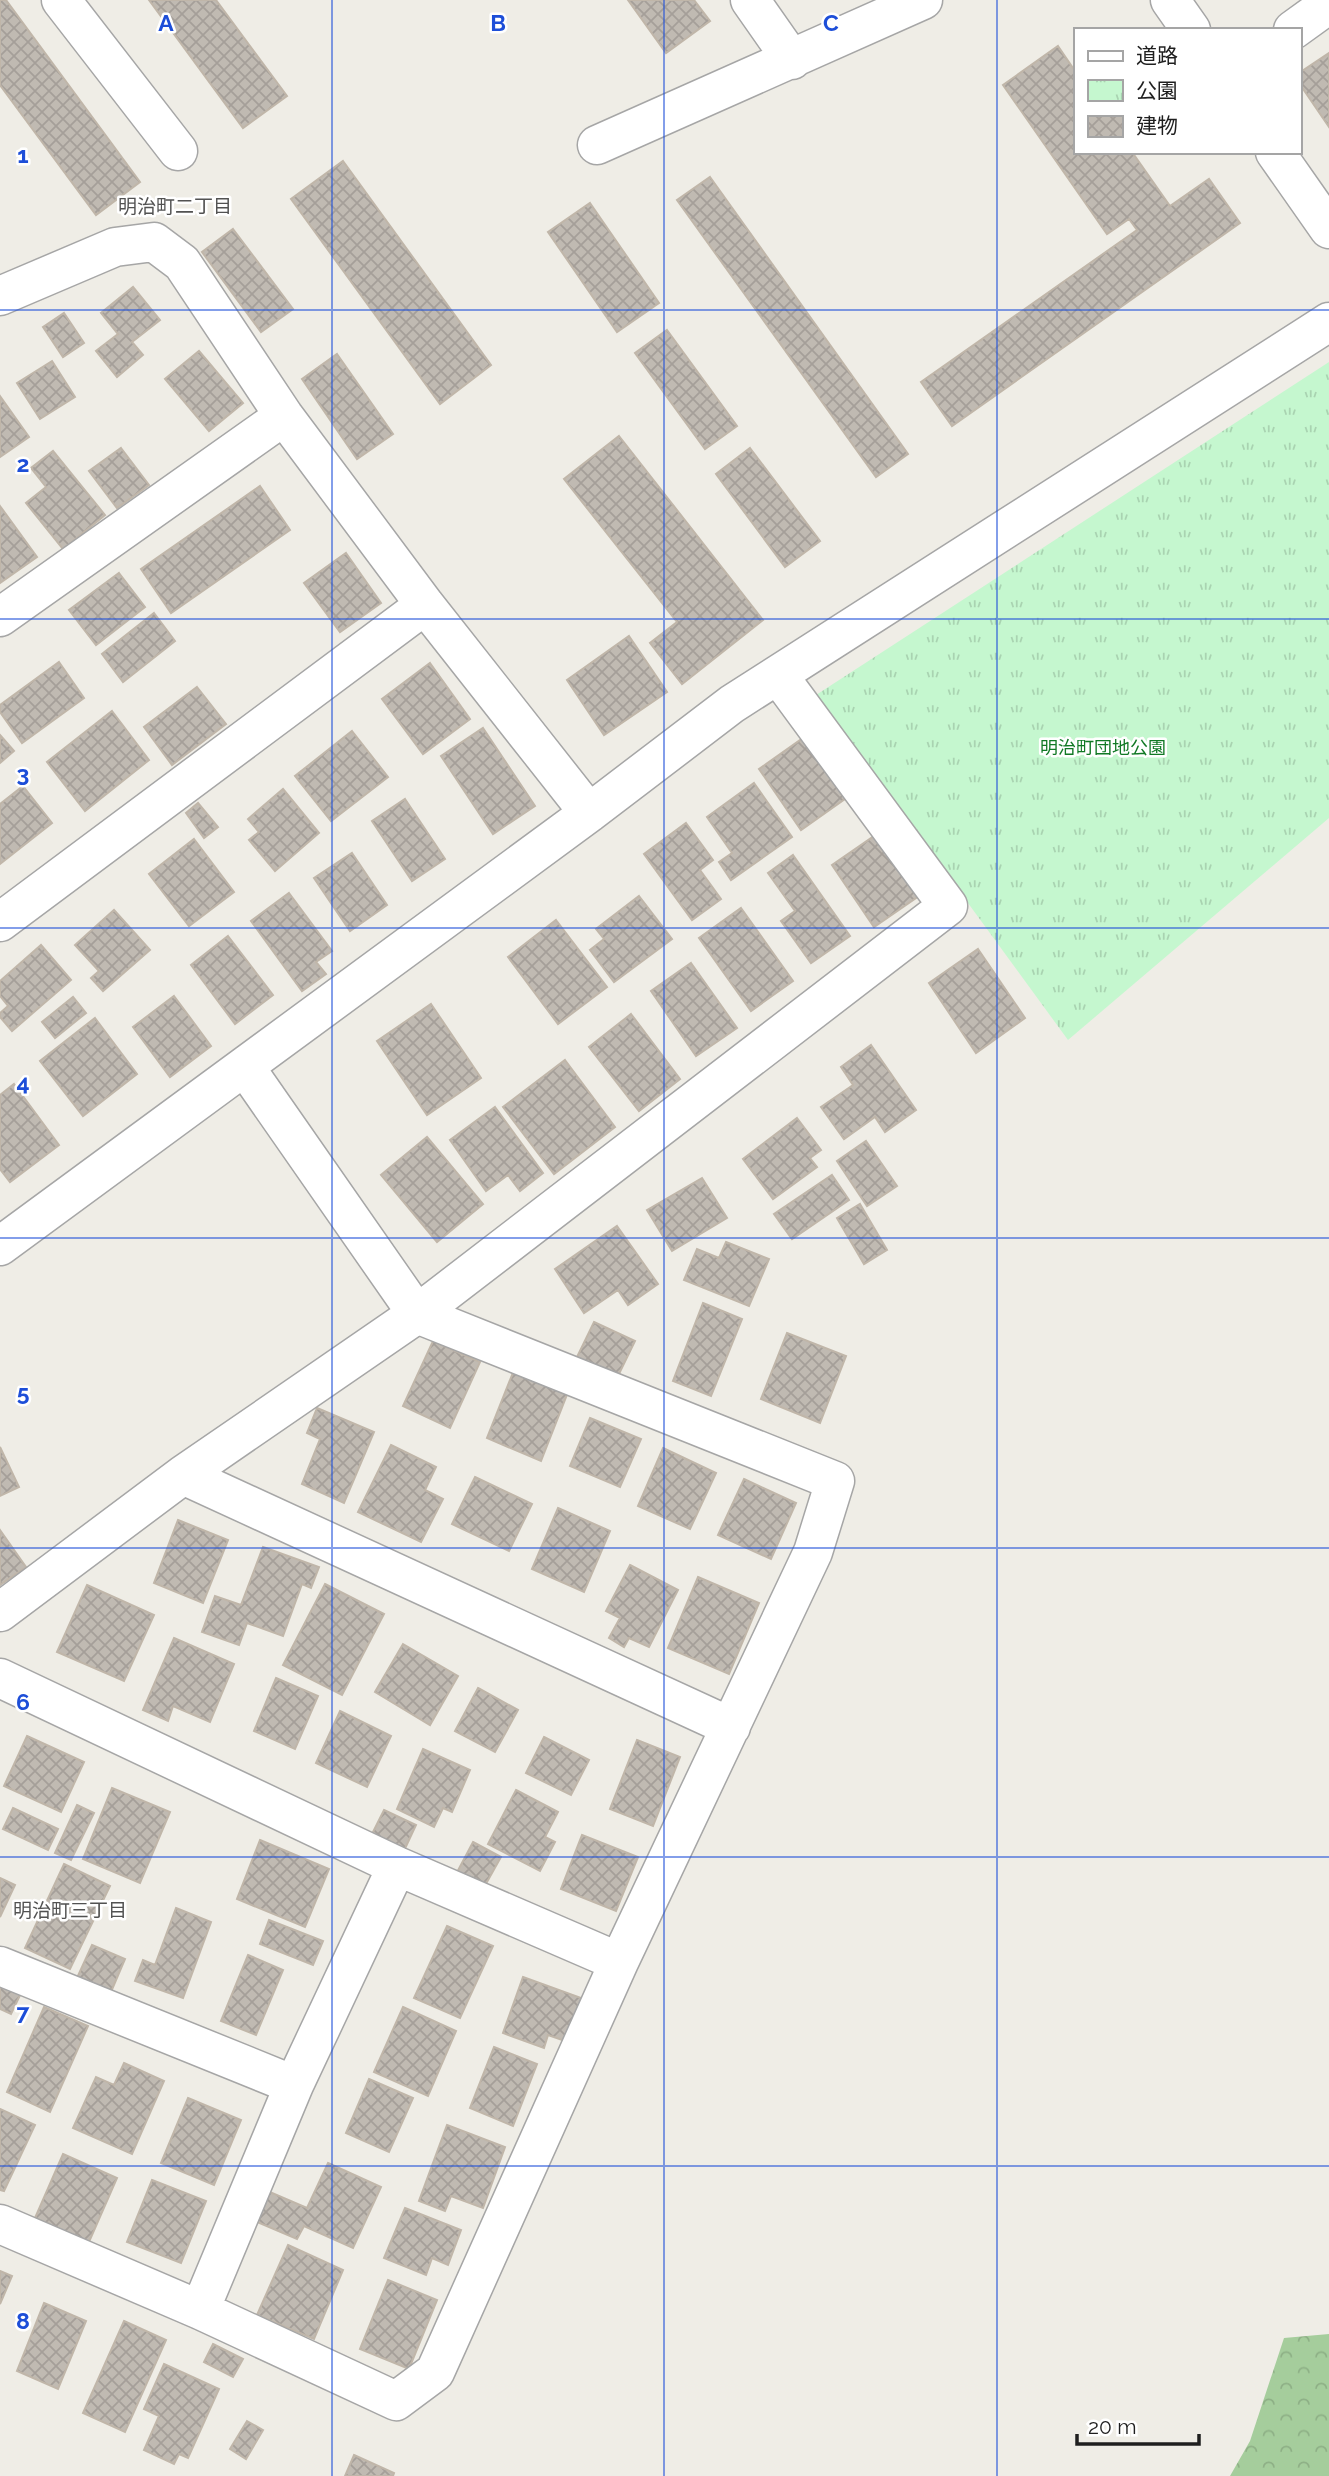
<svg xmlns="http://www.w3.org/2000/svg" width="1329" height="2476" viewBox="0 0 1329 2476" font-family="Raleway,'Noto Sans JP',sans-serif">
<defs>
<pattern id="forest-crowns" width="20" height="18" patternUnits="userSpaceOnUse" patternTransform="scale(1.75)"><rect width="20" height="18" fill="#a5cd9c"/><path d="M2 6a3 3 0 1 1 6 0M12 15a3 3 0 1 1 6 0" fill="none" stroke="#8eb086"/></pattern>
<pattern id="park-tufts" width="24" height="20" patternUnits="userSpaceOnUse" patternTransform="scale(1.75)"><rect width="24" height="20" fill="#c5f7cf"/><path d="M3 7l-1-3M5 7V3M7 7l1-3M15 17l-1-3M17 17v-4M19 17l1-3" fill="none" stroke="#a9d3b1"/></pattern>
<pattern id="building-cross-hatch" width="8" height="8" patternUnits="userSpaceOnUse" patternTransform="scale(1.75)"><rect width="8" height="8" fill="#c0bab2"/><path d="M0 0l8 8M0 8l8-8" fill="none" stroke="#a59f99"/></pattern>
</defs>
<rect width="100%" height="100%" fill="#efede6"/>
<path fill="url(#forest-crowns)" d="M1329 2334V2476H1230L1250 2441 1284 2338Z"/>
<path fill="url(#park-tufts)" d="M1329 362V818L1068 1040 816 695Z"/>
<path fill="url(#building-cross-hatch)" stroke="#c0b6a9" stroke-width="2" d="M0 0H6L140 182 96 215 0 85Z
M149 0H216L287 96 243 128Z
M628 0H694L710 21 666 53Z
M1058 46 1075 71V152H1132L1170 206 1209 179 1240 223 952 426 921 382 1137 230 1129 219 1107 234 1003 85Z
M1329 53V127L1299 83V73Z
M343 161 491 365 440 404 291 199Z
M710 177 908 454 876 477 677 200Z
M590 203 659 303 617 332 548 232Z
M233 229 293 309 261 332 202 252Z
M133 287 160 320 132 342 143 355 117 377 96 351 118 334 101 313Z
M64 313 84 343 63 357 43 327Z
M667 330 737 426 705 449 635 353Z
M199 351 243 403 209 431 165 379Z
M337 354 393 434 357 459 302 379Z
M52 361 75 397 40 419 17 383Z
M0 396 29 437 0 457Z
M619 436 763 620 682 684 650 643 677 622 564 479Z
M121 448 149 485 117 508 89 471Z
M750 448 820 541 785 567 716 474Z
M53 451 105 515 63 549 26 503 46 487 31 468Z
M260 486 290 530 171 613 141 569Z
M0 506 37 557 0 583Z
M346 553 381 603 340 632 304 583Z
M119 573 145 607 96 645 69 610Z
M154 613 175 641 123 682 102 654Z
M629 636 667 692 604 735 567 680Z
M59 662 84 698 22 743 0 712V705Z
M430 663 470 719 423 754 382 699Z
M197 687 226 724 172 765 144 727Z
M112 711 149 760 85 811 47 762Z
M483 728 535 806 493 834 441 756Z
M352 731 388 777 331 821 295 776Z
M0 735 14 751 0 763Z
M803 738 845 799 801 830 759 769Z
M754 783 792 837 731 880 719 862 732 853 707 817Z
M23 786 52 823 0 864V804Z
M283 789 319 833 275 871 249 840 259 832 248 819Z
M405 799 445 859 412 881 372 821Z
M198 803 218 827 204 838 186 813Z
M686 823 713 860 700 870 721 899 692 920 644 854Z
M877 834 919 896 874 927 832 865Z
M194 839 234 892 189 926 149 874Z
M352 853 387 905 350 931 314 878Z
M793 855 850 936 811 963 781 921 795 911 768 873Z
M289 893 332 951 316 962 326 974 302 991 251 921Z
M639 896 672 939 614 982 590 950 604 939 596 929Z
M741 908 793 981 751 1011 699 938Z
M114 910 150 950 103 991 91 978 99 971 75 945Z
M556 920 607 987 558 1024 508 957Z
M228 936 273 995 235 1024 191 965Z
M41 945 71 980 12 1031 0 1017V1013L8 1006 0 996V981Z
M978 949 1025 1018 976 1053 929 983Z
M691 963 737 1028 696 1056 651 991Z
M174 996 211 1046 170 1077 133 1027Z
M73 997 86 1013 55 1038 42 1022Z
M431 1004 481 1078 427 1115 377 1041Z
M631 1014 680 1079 639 1111 589 1047Z
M95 1018 137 1074 83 1116 40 1061Z
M871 1045 916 1110 885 1132 875 1117 844 1139 821 1107 853 1085 841 1067Z
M565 1060 615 1127 554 1174 503 1107Z
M14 1084 59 1145 10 1182 0 1169V1095Z
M495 1107 543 1173 520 1191 508 1175 486 1191 450 1140Z
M797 1118 821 1150 810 1158 817 1167 773 1199 743 1159Z
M427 1137 483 1204 437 1242 381 1175Z
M866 1141 897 1186 867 1206 837 1161Z
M832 1175 849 1200 792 1239 774 1214Z
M702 1178 727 1218 672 1251 647 1210Z
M860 1204 887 1250 864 1264 837 1218Z
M617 1226 658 1284 628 1305 618 1290 584 1313 555 1269Z
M726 1242 769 1259 749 1306 684 1280 697 1249 719 1258Z
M703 1303 742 1319 711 1396 673 1381Z
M594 1322 635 1341 618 1376 577 1357Z
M787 1333 846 1356 820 1423 761 1399Z
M433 1341 480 1362 450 1428 403 1406Z
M514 1370 568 1392 541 1461 487 1438Z
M317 1408 374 1432 344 1503 302 1484 320 1439 307 1433Z
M590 1418 641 1439 620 1487 570 1466Z
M391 1445 436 1467 425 1490 443 1499 421 1542 358 1512Z
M0 1447 19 1487 0 1496Z
M663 1448 716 1473 690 1529 638 1506Z
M475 1477 532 1504 509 1551 452 1524Z
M744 1479 796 1503 771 1559 718 1535Z
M558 1508 610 1531 584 1592 532 1569Z
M178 1520 228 1540 203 1603 154 1583Z
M0 1530 26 1567 0 1585Z
M263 1547 319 1567 311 1588 302 1584 283 1636 247 1623 239 1645 202 1632 215 1596 241 1605Z
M630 1565 678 1590 649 1647 629 1638 624 1647 609 1638 620 1618 606 1611Z
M698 1577 759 1603 729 1674 668 1648Z
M325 1584 384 1614 342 1695 283 1665Z
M87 1585 154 1615 124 1681 57 1652Z
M174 1638 234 1664 210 1722 173 1706 168 1721 143 1710Z
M403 1644 458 1676 430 1725 375 1692Z
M276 1678 318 1696 295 1749 254 1731Z
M478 1688 518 1710 495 1752 455 1731Z
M340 1711 391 1736 367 1787 316 1763Z
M27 1736 84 1762 61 1812 4 1786Z
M544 1737 589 1760 571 1795 526 1773Z
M637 1740 680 1757 653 1826 610 1809Z
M423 1749 470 1770 452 1812 443 1808 434 1827 397 1809Z
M112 1788 170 1812 140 1883 83 1859Z
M516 1790 558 1812 545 1837 555 1842 540 1871 488 1844Z
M77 1805 94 1813 71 1860 55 1853Z
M13 1808 58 1829 48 1850 3 1829Z
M384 1810 416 1825 403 1853 370 1838Z
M582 1835 638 1857 616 1911 561 1889Z
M260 1840 329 1869 305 1927 237 1899Z
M473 1842 501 1857 482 1891 455 1876Z
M64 1864 110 1886 70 1969 25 1948Z
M0 1878 15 1885 0 1917Z
M176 1908 211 1922 183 1998 135 1981 143 1960 155 1965Z
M269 1920 323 1941 313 1965 260 1944Z
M447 1926 493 1946 460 2018 414 1998Z
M92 1945 125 1959 111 1992 77 1978Z
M248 1955 283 1970 256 2035 221 2021Z
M0 1976 24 1987 11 2014 0 2009Z
M523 1977 584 1999 568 2042 548 2035 544 2048 503 2033Z
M44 2007 88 2026 50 2112 7 2092Z
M403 2007 456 2031 428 2096 374 2072Z
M494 2047 537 2064 513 2126 470 2108Z
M124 2063 164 2081 132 2154 73 2128 96 2077 114 2085Z
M369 2079 413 2098 389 2152 346 2133Z
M188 2098 241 2120 214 2185 161 2163Z
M0 2109 35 2125 4 2191 0 2190Z
M447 2125 505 2147 483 2208 451 2196 445 2211 419 2201Z
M63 2154 117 2178 89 2242 35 2218Z
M328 2163 381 2187 353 2248 304 2226 297 2239 250 2219 263 2189 307 2208Z
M152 2180 206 2201 181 2263 127 2242Z
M405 2208 461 2230 448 2265 432 2258 426 2275 384 2258Z
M288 2245 343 2270 314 2339 257 2315Z
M0 2271 12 2276 0 2304Z
M388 2280 437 2300 409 2369 360 2349Z
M44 2303 86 2321 58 2389 17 2371Z
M124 2321 166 2340 125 2432 83 2413Z
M213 2344 243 2359 233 2377 204 2362Z
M164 2364 219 2389 188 2458 179 2454 174 2464 144 2450 159 2416 144 2409Z
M247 2421 263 2430 246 2459 230 2449Z
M354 2455 394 2473 393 2476H345Z"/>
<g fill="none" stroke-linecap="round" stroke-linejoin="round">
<defs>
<path id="minor" d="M61 0 178 151
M750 0 792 60
M1170 0 1191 30
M1293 30 1329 4
M597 145 923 0
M1275 152 1329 229
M0 296 115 247 154 242 182 263 284 416 425 605 589 813
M0 617 284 416
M0 922 425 605
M0 1246 589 813 732 704 1329 322
M183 1475 731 1727
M0 1612 183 1475 417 1314 948 906 778 675
M0 1678 397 1866 619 1962
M0 1966 294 2085
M0 2224 200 2310 396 2401 435 2372 619 1962 813 1552 835 1481 417 1314 245 1067
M200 2310 294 2085 397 1866"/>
</defs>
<use href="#minor" stroke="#a6a6a6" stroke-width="41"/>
<use href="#minor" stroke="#fff" stroke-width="38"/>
</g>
<path fill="none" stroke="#1d4ed8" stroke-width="2" stroke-opacity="0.55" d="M332 0V2476M664 0V2476M997 0V2476M0 310H1329M0 619H1329M0 928H1329M0 1238H1329M0 1548H1329M0 1857H1329M0 2166H1329"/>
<g text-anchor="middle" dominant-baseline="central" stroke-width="5" stroke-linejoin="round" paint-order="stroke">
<g font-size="18" fill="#117925" stroke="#fff">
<text x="1103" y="747">明治町団地公園</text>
</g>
<g font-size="19" fill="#525252" stroke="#fff">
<text x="175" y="206">明治町二丁目</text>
<text x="70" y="1910">明治町三丁目</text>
</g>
</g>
<g font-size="23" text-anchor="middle" font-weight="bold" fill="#1d4ed8" stroke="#fff" stroke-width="5" stroke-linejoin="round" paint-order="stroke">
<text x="166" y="31">A</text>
<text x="498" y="31">B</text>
<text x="831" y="31">C</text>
<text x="23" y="163">1</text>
<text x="23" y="472">2</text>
<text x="23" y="782">3</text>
<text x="23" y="1091">4</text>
<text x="23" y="1401">5</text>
<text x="23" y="1710">6</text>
<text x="23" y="2020">7</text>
<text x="23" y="2329">8</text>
</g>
<rect x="1074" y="28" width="228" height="126" fill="#ffffff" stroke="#a5a5a5" stroke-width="2"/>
<rect x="1088" y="51" width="35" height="10" fill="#ffffff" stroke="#a5a5a5" stroke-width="2"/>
<text x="1136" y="63" font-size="21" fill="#1f1f1f">道路</text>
<rect x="1088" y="80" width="35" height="21" fill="url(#park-tufts)" stroke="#a5a5a5" stroke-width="2"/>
<text x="1136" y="98" font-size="21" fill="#1f1f1f">公園</text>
<rect x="1088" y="116" width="35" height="21" fill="url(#building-cross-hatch)" stroke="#a5a5a5" stroke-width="2"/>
<text x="1136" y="133" font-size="21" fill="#1f1f1f">建物</text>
<path d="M1077 2434v10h122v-10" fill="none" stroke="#1f1f1f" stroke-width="3.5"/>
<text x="1088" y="2434" font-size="21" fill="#1f1f1f" stroke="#ffffff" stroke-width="5" paint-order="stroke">20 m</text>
</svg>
